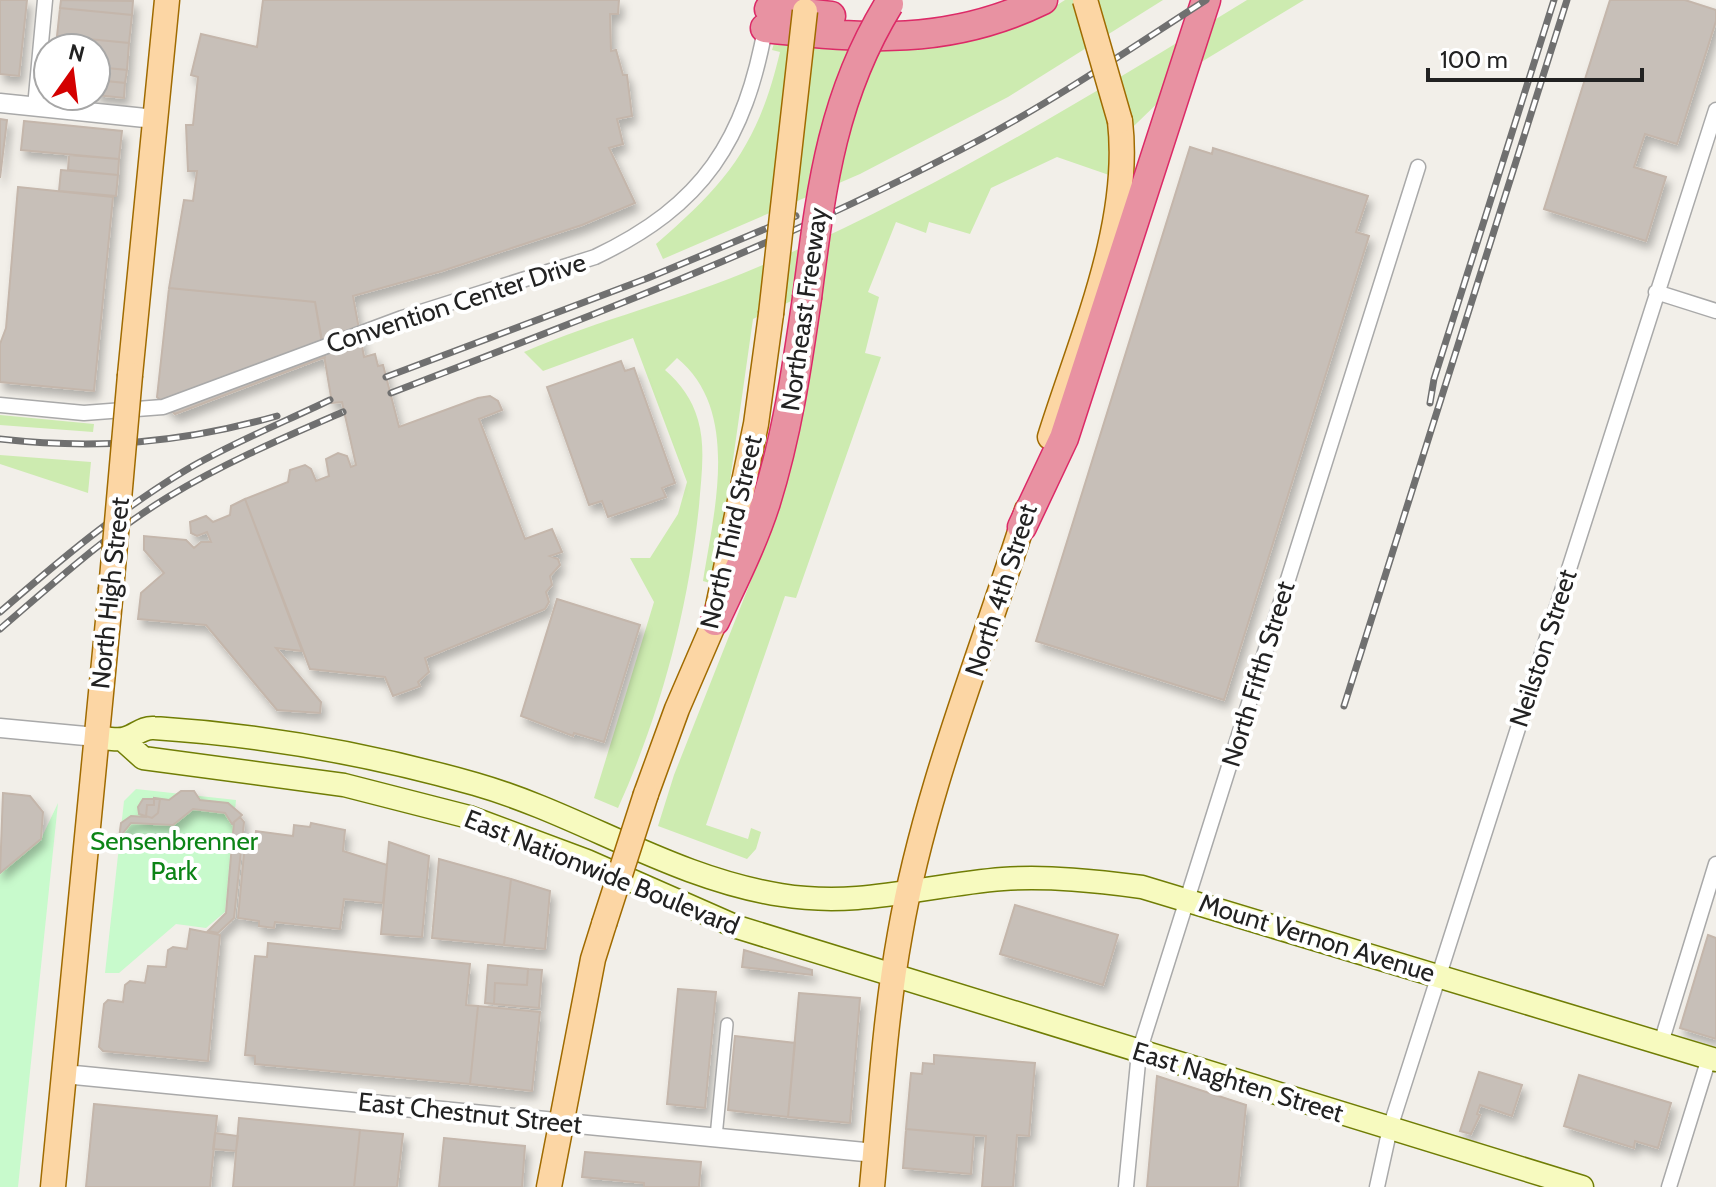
<svg xmlns="http://www.w3.org/2000/svg" width="1716" height="1187" viewBox="0 0 1716 1187" font-family="Cabin,sans-serif">
<defs>
<filter id="shadow"><feDropShadow dx="4" dy="7" stdDeviation="4" flood-color="#0004"/></filter>
</defs>
<rect width="100%" height="100%" fill="#f2efe9"/>
<path fill="#cdebb0" d="M1065 0H1163L1008 97 860 174 663 259 656 244C727 183 758 145 780 52L772 50 775 40C875 45 977 61 1065 0Z
M1247 0H1304L1198 64 1108 151 1109 175 1057 157 991 188 970 234 929 222 926 233 896 222 868 292 879 297 865 353 881 357 796 598 785 596 706 825 748 839 751 828 761 832 756 849 747 859 658 826 674 775 773 525 819 288 753 319 724 523 710 583 703 581C714 511 741 410 677 358L665 370C681 384 692 399 698 420 706 447 701 479 699 506 688 610 661 713 618 808L594 798 654 602 630 558H650L678 514 687 482 633 338 543 371 524 352C600 319 682 300 758 267 929 194 1089 97 1247 0Z
M0 415 94 424 93 432 0 425Z
M0 455 91 462 88 493 0 464Z"/>
<path fill="#c8facc" d="M136 789 236 800 225 912 206 928 176 924 119 973H105L124 801Z
M58 803 18 1187H0V873L41 839Z"/>
<path fill="#c7bfb8" stroke="#c4b6ab" stroke-width="2" filter="url(#shadow)" d="M0 0H27L19 76 0 74Z
M61 0 133 1 132 15 60 8Z
M263 0H619L618 14H610L611 51 616 50 623 75H627L632 116 617 119 623 144 609 148 635 203 582 225 442 271 353 296 364 357 375 354 378 366 383 365 399 427 478 398 490 396 498 401 502 410 479 419 525 539 552 529 562 552 550 556 558 559 560 565 550 576 552 585 546 592 549 602 545 609 425 658 429 672 418 682 420 686 393 696 385 677 310 669 245 499 288 482 290 470 305 465 311 469 316 481 329 476 326 459 338 453 347 456 351 467 356 465 342 402 332 403 315 302 169 288 184 200 193 201 197 171H188L186 125H193L198 77 191 75 201 34 257 47Z
M1610 0H1685L1716 10V21L1677 144 1645 134 1634 167 1666 177 1646 241 1544 209Z
M60 8 132 15 129 43 57 36Z
M57 36 129 43 127 70 96 67V48H56Z
M96 67 127 70 125 83 96 80Z
M96 80 125 83 124 98 96 95Z
M0 119 7 120 0 178Z
M24 121 122 131 119 159 21 150Z
M1190 147 1212 154 1213 148 1368 196 1356 232 1369 236 1224 700 1036 641Z
M69 155 119 159 118 175 68 170Z
M61 170 118 175 116 196 59 191Z
M18 187 113 197 94 391 0 382V344L6 328Z
M169 288 315 302 325 357 175 414 157 397Z
M621 361 625 371 634 368 675 483 662 488 666 497 608 517 602 501 589 505 547 387Z
M245 499 302 651 276 648 321 702 320 713 277 710 206 625 138 619 141 593 164 573 144 550V536L186 540 194 548 201 542H211L207 532 197 536 191 533 190 522 206 516 213 522 230 515 231 506Z
M557 599 640 625 604 742 574 733 573 736 521 716Z
M181 791H194L200 800 228 803 242 815 232 824 225 813 193 809 173 825 131 823 119 838 121 823 131 816 146 817 147 805H154V798L169 800Z
M3 793 30 796 43 812 41 839 0 873Z
M143 799H160L158 813 152 818 139 814 138 807Z
M240 817 244 822 234 918 218 933 208 931 226 913 234 822Z
M311 823 345 830 343 851 387 865 383 903 344 899 340 929 275 922 274 928 259 926V921L238 918 245 843 254 844 256 831 293 836 294 825 310 827Z
M389 842 429 856 422 937 381 934Z
M439 859 511 879 504 945 432 938Z
M511 879 550 891 545 949 504 945Z
M1015 905 1118 935 1103 985 1000 954Z
M190 929 220 935 208 1061 103 1051 99 1047 104 1004 108 1000 123 1002 125 985 130 981 145 983 148 966 166 967 168 950 173 947 187 949Z
M1708 935 1716 938V1039L1680 1028Z
M268 943 470 964 466 1005 478 1006 470 1084 255 1064V1056L245 1055 255 956 267 957Z
M744 950 812 970V975L742 967Z
M488 965 528 969 527 985 495 983 494 1004 485 1003Z
M528 969 542 970 539 1008 494 1004 495 983 527 985Z
M678 989 716 992 705 1108 667 1104Z
M799 993 860 998 850 1123 788 1117Z
M478 1006 540 1012 532 1091 470 1084Z
M735 1036 795 1043 788 1117 728 1110Z
M934 1055 1035 1063 1029 1136 1017 1135 1013 1187H982L986 1136 906 1129 911 1073 922 1074 923 1063 934 1064Z
M1479 1072 1522 1085 1512 1116 1480 1105 1477 1114 1480 1115 1471 1134 1460 1131Z
M1579 1075 1671 1103 1658 1148 1635 1141 1634 1148 1564 1126Z
M1157 1076 1246 1105 1238 1187H1147Z
M94 1104 217 1116 210 1187H86Z
M239 1118 360 1130 354 1187H233Z
M906 1129 974 1135 971 1174 903 1168Z
M360 1130 403 1134 397 1187H354Z
M215 1133 238 1136 236 1151 213 1149Z
M444 1138 525 1146 522 1187H439Z
M585 1152 701 1162 699 1187H644V1183L582 1177Z"/>
<g fill="none" stroke-linecap="round" stroke-linejoin="round">
<defs>
<path id="pedestrian" d="M716 1137 727 1024"/>
<path id="minor" d="M35 107 45 0
M1656 292 1716 311
M0 405 84 413 163 407 402 318 595 257C704 205 745 141 766 24
M1661 1043 1716 864
M1126 1187 1139 1052 1418 167
M1377 1187 1390 1128 1716 110
M1669 1187 1709 1058"/>
<path id="tertiary" d="M0 103 155 119
M0 728 96 737
M64 1074 875 1153"/>
<path id="secondary" d="M96 737C105 738 118 741 126 738 136 735 143 727 154 728 263 735 369 754 475 784 580 814 672 878 781 895 862 908 925 885 1003 879 1049 876 1096 881 1142 887L1716 1060
M123 740 143 758 344 785 469 817 587 861 737 927 1582 1187"/>
<path id="primary" d="M130 375 167 0
M1050 437C1081 338 1132 225 1120 121
M646 794 677 709 715 621 756 424 771 314
M53 1187 111 590
M549 1187 593 959 604 924
M872 1187C880 1103 885 1017 900 934 925 789 983 650 1027 510"/>
<path id="motorway" d="M769 9 831 16
M765 28C865 39 949 46 1043 0
M1022 527 1064 438 1206 0
M715 621C733 582 753 543 766 502 787 435 797 367 807 298"/>
</defs>
<use href="#pedestrian" stroke="#a9a9a9" stroke-width="14"/>
<use href="#minor" stroke="#a9a9a9" stroke-width="17"/>
<use href="#tertiary" stroke="#a9a9a9" stroke-width="21"/>
<use href="#secondary" stroke="#707d05" stroke-width="25"/>
<use href="#primary" stroke="#a06b00" stroke-width="27"/>
<use href="#motorway" stroke="#dc2a67" stroke-width="31"/>
<use href="#pedestrian" stroke="#fff" stroke-width="11"/>
<use href="#minor" stroke="#fff" stroke-width="14"/>
<use href="#tertiary" stroke="#fff" stroke-width="18"/>
<use href="#secondary" stroke="#f7fabf" stroke-width="22"/>
<use href="#primary" stroke="#fcd6a4" stroke-width="24"/>
<use href="#motorway" stroke="#e892a2" stroke-width="28"/>
<defs>
<path id="rail" d="M386 377 648 278 796 216
M391 393C592 316 794 239 985 137 1061 96 1133 47 1206 0
M1430 403 1434 379 1554 0
M0 439C98 450 182 443 277 416
M0 612C59 561 119 510 186 470 232 443 282 423 330 400
M0 629C54 583 107 534 168 497 224 463 283 438 343 412
M1344 706 1567 0"/>
</defs>
<use href="#rail" stroke="#707070" stroke-width="7"/>
<use href="#rail" stroke="#fff" stroke-width="4" stroke-dasharray="12" stroke-linecap="butt"/>
<defs>
<path id="primary-bridge" d="M1085 0 1120 121
M771 314 805 11
M111 590 130 375
M604 924 646 794"/>
<path id="motorway-bridge" d="M807 298C821 191 831 98 889 4"/>
</defs>
<use href="#primary-bridge" stroke="#a06b00" stroke-width="27" stroke-linecap="butt"/>
<use href="#motorway-bridge" stroke="#dc2a67" stroke-width="31" stroke-linecap="butt"/>
<use href="#primary-bridge" stroke="#fcd6a4" stroke-width="24"/>
<use href="#motorway-bridge" stroke="#e892a2" stroke-width="28"/>
</g>
<g text-anchor="middle" dominant-baseline="central" stroke-width="8" stroke-linejoin="round" paint-order="stroke">
<g font-size="26" fill="#222" stroke="#fff">
<text transform="translate(456 303) rotate(-18)">Convention Center Drive</text>
<text transform="translate(804 309) rotate(-82)">Northeast Freeway</text>
<text transform="translate(731 532) rotate(-77)">North Third Street</text>
<text transform="translate(1001 590) rotate(-72)">North 4th Street</text>
<text transform="translate(110 593) rotate(-84)">North High Street</text>
<text transform="translate(1543 648) rotate(-72)">Neilston Street</text>
<text transform="translate(1258 674) rotate(-73)">North Fifth Street</text>
<text transform="translate(602 872) rotate(22)">East Nationwide Boulevard</text>
<text transform="translate(1317 938) rotate(17)">Mount Vernon Avenue</text>
<text transform="translate(1238 1082) rotate(17)">East Naghten Street</text>
<text transform="translate(470 1113) rotate(6)">East Chestnut Street</text>
</g>
<g font-size="26" fill="#0c8416" stroke="#fff">
<text x="174" y="841">Sensenbrenner<tspan x="174" dy="30">Park</tspan></text>
</g>
</g>
<g transform="translate(72 72) rotate(14)"><circle r="38" fill="#ffffff" stroke="#a7a7a7" stroke-width="2"/>
<path d="M0-6L14 30L0 20L-14 30Z" fill="#d40000"/>
<text y="-12" font-size="22" font-weight="bold" text-anchor="middle" fill="#222222">N</text>
</g>
<path d="M1428 68v12h214v-12" fill="none" stroke="#222222" stroke-width="4"/>
<text x="1440" y="68" font-size="24" fill="#222222" stroke="#ffffff" stroke-width="6" paint-order="stroke">100 m</text>
</svg>
